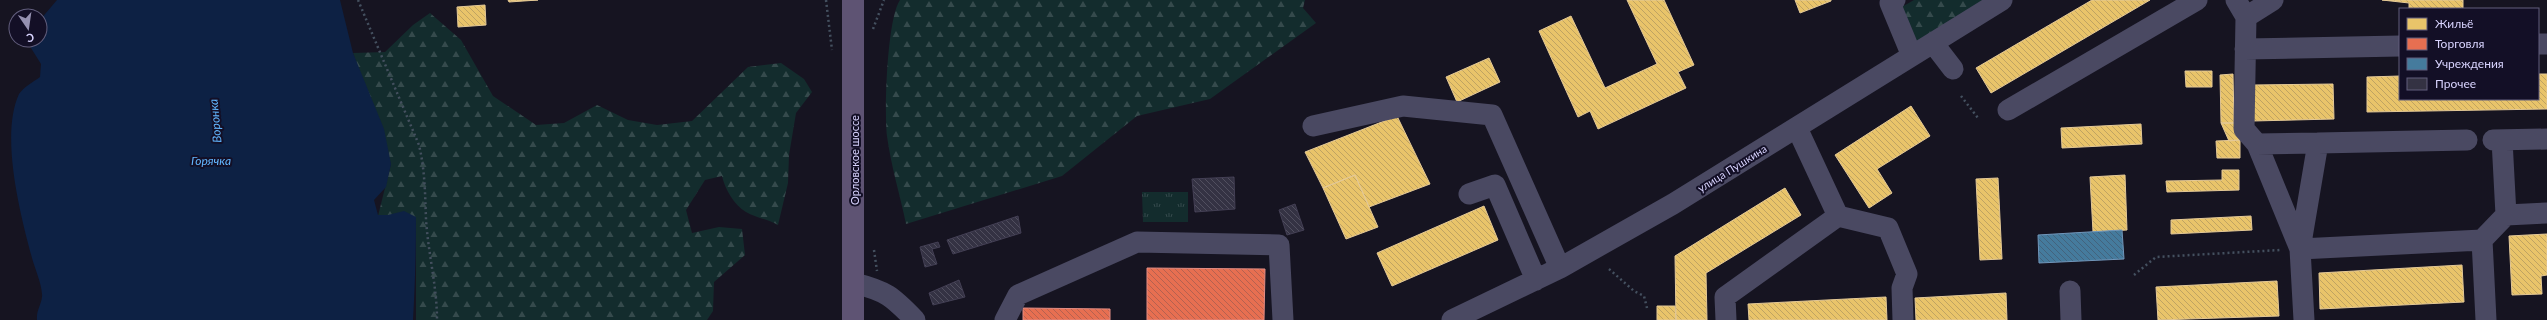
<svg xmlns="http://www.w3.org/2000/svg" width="2547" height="320" viewBox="0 0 2547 320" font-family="Lato,sans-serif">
<defs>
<pattern id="forest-firs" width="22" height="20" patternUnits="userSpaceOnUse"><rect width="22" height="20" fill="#132c2d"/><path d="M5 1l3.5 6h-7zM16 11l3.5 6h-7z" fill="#354a4c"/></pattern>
<pattern id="park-tufts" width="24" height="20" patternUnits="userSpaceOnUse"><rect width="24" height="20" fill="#132c2d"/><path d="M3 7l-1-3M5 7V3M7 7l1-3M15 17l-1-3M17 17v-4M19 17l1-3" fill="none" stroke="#354a4c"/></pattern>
<pattern id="homes-back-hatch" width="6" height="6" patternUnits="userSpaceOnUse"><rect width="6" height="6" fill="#e9c46a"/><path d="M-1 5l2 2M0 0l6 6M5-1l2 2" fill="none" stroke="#bfa362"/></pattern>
<pattern id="shops-back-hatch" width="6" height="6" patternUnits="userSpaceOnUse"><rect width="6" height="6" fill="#e76f51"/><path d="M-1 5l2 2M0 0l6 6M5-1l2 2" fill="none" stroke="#b56150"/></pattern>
<pattern id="public-back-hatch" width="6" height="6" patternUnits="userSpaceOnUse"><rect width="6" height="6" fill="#457b9d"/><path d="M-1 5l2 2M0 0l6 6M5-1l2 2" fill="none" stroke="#43637d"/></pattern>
<pattern id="building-back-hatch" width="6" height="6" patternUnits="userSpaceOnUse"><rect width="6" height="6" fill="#343243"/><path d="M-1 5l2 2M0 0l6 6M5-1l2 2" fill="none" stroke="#514f5f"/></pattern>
</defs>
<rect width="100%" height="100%" fill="#161421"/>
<path fill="url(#forest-firs)" d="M900 0H1305L1303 8 1316 23 1210 99 1137 116 1062 176 906 224C900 195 891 166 887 136 884 111 887 19 900 0Z
M1914 0H1989L1917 45 1900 8Z
M430 13 461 40 493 96 536 125 564 123 597 105 628 120 657 125 692 121 748 67 781 63 804 79 812 92 796 113 789 155 788 183 778 225C768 219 756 218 746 212 734 205 725 189 722 176L705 180 686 210 692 233 719 227 742 229 745 255 714 282 713 311 707 320H416V217L378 216 391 164 353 53 385 52 413 25Z"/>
<path fill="url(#park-tufts)" d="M1142 192H1188V222H1143Z"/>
<path fill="#0d2144" d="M57 0H340L353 53 384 129 391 164 386 187 374 200 378 215H388L404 211 416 217C416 252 415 285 413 320H37C36 310 43 302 42 294 41 282 35 269 32 258 20 214 0 135 19 94 24 87 33 82 40 77L41 64 31 48 32 40H40V20Z"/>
<path fill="url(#homes-back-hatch)" stroke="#e4c997" d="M508 0H538L509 2Z
M1627 0H1664L1694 65 1678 72 1686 88 1598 129 1590 111 1578 117 1539 31 1571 16 1605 88 1657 64Z
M1795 0H1831V1L1800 13Z
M2092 0H2150L1991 93 1976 68Z
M2382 0H2463V9H2409V3Z
M485 5 486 25 458 27 457 7Z
M1489 58 1500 82 1457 102 1446 77Z
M2185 71H2212V87H2186Z
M2233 74 2234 123H2221L2220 75Z
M2538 74H2547V109L2367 112V77L2400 76V99H2538Z
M2333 84 2334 119 2253 121V85Z
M1911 106 1930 136 1877 169 1892 193 1869 208 1835 155Z
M1397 116 1430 184 1369 207 1355 175 1323 188 1305 152Z
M2221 123H2234L2240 140 2229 141Z
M2141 124 2142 144 2062 148 2061 128Z
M2240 140V158H2217L2216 141Z
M2222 170H2239V190L2167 192 2166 181 2222 180Z
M1355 175 1378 227 1346 239 1323 188Z
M2125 175 2127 230 2093 232 2090 177Z
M1998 178 2002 259 1980 260 1976 179Z
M1785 188 1801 215 1706 273 1707 320H1676L1675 256Z
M1484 206 1498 240 1392 286 1377 253Z
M2251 216 2252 230 2171 234V220Z
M2547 234V275L2541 276 2542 294 2512 295 2509 236Z
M2462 265 2464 302 2320 309 2319 273Z
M2277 281 2279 316 2158 320 2156 287Z
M2006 293 2007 320H1916L1915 298Z
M1886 297 1887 320H1749L1748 304Z
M1657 306H1675L1676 320H1657Z"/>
<path fill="url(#shops-back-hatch)" stroke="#e38d85" d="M1147 268 1265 269 1264 320H1147Z
M1023 308 1110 309V320H1023Z"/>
<path fill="url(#public-back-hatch)" stroke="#7196ba" d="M2122 230 2124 259 2039 263 2038 235Z"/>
<path fill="url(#building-back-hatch)" stroke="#433f54" d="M1234 177 1235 209 1195 212 1192 179Z
M1295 204 1304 230 1287 235 1279 210Z
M1018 216 1021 233 953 254 947 240Z
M938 242 940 247 932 249 937 264 925 267 920 247Z
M959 280 965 297 933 305 929 293Z"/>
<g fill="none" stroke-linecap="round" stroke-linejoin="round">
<path stroke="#44505f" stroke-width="2.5" stroke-dasharray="2 3" stroke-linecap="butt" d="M358 0 419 145C425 170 425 193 426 219 428 253 437 286 437 320
M826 0 832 50
M873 29 884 0
M1961 96 1978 118
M874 250 877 271
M1609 269 1634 291 1644 296 1647 308
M2134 275 2156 257 2280 250"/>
<path stroke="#4a4962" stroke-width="21" d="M1895 0 1890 3 1912 56
M2236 0 2246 17 2244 129 2257 144 2300 249 2304 320
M2246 17 2273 0
M1933 43 1953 69
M2538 44H2547
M2245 49 2400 46
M2008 110 2197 0
M1313 126 1403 106 1492 115 1560 268
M2493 140 2547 139
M2318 143 2467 140
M2257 144 2318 143 2300 249 2482 240 2506 215 2502 140
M1469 194 1495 185 1536 280
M2506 215 2547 213
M1838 216 1888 228 1907 274 1902 288 1903 320
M2482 240 2486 320
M854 283C886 291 892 296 915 320
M2070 291 2071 320
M1005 320 1018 295 1137 242 1279 245 1283 320
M1452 320 1560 268 1673 204 2002 0
M1726 320 1725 297 1838 216 1797 128"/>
<path stroke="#5e5373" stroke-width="22" d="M853 0V320"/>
</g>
<g text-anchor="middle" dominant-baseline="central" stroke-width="4" stroke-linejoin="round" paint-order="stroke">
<g font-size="11" fill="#d9d4ff" stroke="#130f26">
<text transform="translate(854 160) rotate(-90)">Орловское шоссе</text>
<text transform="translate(1732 168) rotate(-32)">улица Пушкина</text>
</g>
<g font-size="12" font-style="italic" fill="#62b6ff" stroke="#130f26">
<text transform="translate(215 121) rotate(-95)">Воронка</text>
<text x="211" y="160">Горячка</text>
</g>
</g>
<rect x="2399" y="8" width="140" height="92" fill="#130f26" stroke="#625e7d"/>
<rect x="2407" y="18" width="20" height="12" fill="#e9c46a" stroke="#625e7d"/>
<text x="2435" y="28" font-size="12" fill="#d9d4ff">Жильё</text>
<rect x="2407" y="38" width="20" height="12" fill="#e76f51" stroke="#625e7d"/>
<text x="2435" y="48" font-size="12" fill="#d9d4ff">Торговля</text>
<rect x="2407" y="58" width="20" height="12" fill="#457b9d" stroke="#625e7d"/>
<text x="2435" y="68" font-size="12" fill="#d9d4ff">Учреждения</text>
<rect x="2407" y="78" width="20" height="12" fill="#343243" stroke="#625e7d"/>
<text x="2435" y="88" font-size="12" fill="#d9d4ff">Прочее</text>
<g transform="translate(28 28) rotate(167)"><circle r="19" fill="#130f26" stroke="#625e7d"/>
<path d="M0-3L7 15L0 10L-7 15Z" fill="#9591b1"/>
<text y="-6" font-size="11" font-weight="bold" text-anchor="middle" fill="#d9d4ff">С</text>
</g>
</svg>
